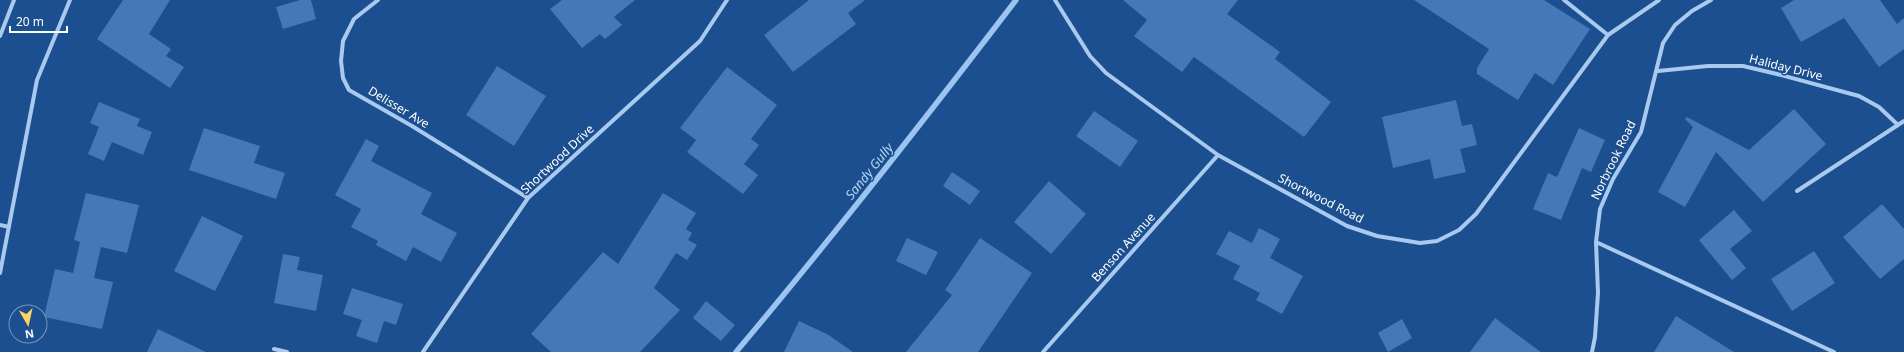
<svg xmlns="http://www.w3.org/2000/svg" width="1904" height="352" viewBox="0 0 1904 352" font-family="'Noto Sans',sans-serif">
<rect width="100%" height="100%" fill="#1b4f8f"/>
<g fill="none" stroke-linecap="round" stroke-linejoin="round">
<path stroke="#9cc4f0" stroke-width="5.5" d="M736 352C833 237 925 119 1016 0"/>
</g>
<path fill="#4478b7" d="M123 0H170L149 34 171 49 166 56 184 67 170 88 97 39Z
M300 0H311L316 19 283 29 276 7Z
M562 0H635L614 17 622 25 605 39 600 34 582 48 550 9Z
M809 0H865L848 13 856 24 793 72 764 35Z
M1123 0H1238L1227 14 1280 52 1275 59 1331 102 1304 137 1194 57 1182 72 1134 36 1147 20Z
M1414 0H1544L1590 29 1553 85 1535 73 1518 100 1477 74V68L1489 49Z
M1794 0H1880L1897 24 1904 18V49L1879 67 1844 18 1801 42 1781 8Z
M497 66 546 96 514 146 466 115Z
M727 67 777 105 751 139 759 145 744 164 758 175 743 194 687 152 696 140 680 128Z
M1456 100 1462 126 1472 124 1477 145 1460 149 1466 172 1434 179 1430 159 1393 168 1382 117Z
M99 102 140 119 137 126 152 132 143 155 112 142 104 161 88 154 99 127 90 123Z
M1794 109 1826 144 1763 202 1716 152 1685 207 1658 192 1693 127 1685 119 1687 117 1749 150Z
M1094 111 1138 141 1120 167 1076 136Z
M204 128 260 146 254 163 285 173 276 199 189 170Z
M1579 128 1605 140 1591 172 1582 168 1561 220 1533 209 1548 173 1557 177Z
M366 139 379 146 371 161 432 193 421 214 457 233 441 262 413 247 406 261 376 245 378 241 351 227 361 209 335 195Z
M952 172 980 191 970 205 943 186Z
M1049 181 1086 214 1051 254 1014 222Z
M86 193 139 205 127 253 101 247 94 278 113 282 102 329 44 317 55 269 73 273 80 242 74 240Z
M663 193 696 213 686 229 692 233 688 240 697 245 687 260 676 253 654 288 680 310 640 352H551L531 334 603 252 618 264Z
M1882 204 1904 229V259L1880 279 1843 237Z
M1734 210 1752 231 1730 249 1746 268 1732 280 1699 240Z
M202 216 243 236 215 291 174 271Z
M1259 228 1280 239 1270 258 1303 276 1282 314 1256 300 1260 293 1233 279 1240 266 1216 254 1229 231 1252 243Z
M907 238 938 252 926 275 896 261Z
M980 238 1032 273 978 352H906L952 295 945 290Z
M1814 251 1835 283 1792 311 1771 279Z
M283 254 300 257 297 270 323 275 316 311 274 303Z
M352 288 403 304 396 325 384 321 377 343 356 336 362 320 343 314Z
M706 301 735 325 721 341 693 318Z
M1676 316 1734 352H1654Z
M1495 318 1519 336 1541 352H1470Z
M1402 319 1412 338 1388 352 1378 333Z
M799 321 827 334 853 352H784Z
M158 329 206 352H147Z"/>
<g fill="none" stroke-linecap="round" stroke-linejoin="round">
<path stroke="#a9c9ee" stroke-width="4" d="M378 0 354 19 343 41 341 61 343 78 349 90 412 126 528 198
M1055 0 1090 56 1106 73 1218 155 1347 226 1377 236 1420 243 1437 241 1459 230 1476 214 1608 35 1659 0
M1564 0 1608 35
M0 36 14 0
M1658 71 1708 66H1743L1777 74 1859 96 1879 107 1898 125
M1797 191 1904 121
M0 225 9 227
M1596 242 1834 352
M0 273 37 80 70 0
M274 349 287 352
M423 352 528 198 700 41 727 0
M1043 352 1218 155
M1592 352 1595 337 1598 293 1596 242 1600 209 1613 179 1641 132 1663 43 1675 25 1692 11 1711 0"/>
</g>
<g text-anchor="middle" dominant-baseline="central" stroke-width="3" stroke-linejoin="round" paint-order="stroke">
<g font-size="12" fill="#fff" stroke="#1b4f8f">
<text transform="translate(1786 67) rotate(14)">Haliday Drive</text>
<text transform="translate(399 107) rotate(31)">Delisser Ave</text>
<text transform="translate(557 159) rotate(-43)">Shortwood Drive</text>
<text transform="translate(1613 160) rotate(-64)">Norbrook Road</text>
<text transform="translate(1321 198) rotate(27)">Shortwood Road</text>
<text transform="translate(1123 247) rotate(-48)">Benson Avenue</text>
</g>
<g font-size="13" font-style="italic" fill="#b5d3f5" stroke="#1b4f8f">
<text transform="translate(869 171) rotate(-51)">Sandy Gully</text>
</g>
</g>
<g transform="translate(28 324) rotate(171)"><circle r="19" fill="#1b4f8f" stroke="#7695bc"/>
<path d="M0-3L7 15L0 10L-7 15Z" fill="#ffd166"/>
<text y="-6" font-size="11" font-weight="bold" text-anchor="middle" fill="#ffffff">N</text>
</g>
<path d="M10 26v6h57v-6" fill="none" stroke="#ffffff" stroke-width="2"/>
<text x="16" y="26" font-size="12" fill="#ffffff" stroke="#1b4f8f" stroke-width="3" paint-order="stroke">20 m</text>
</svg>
